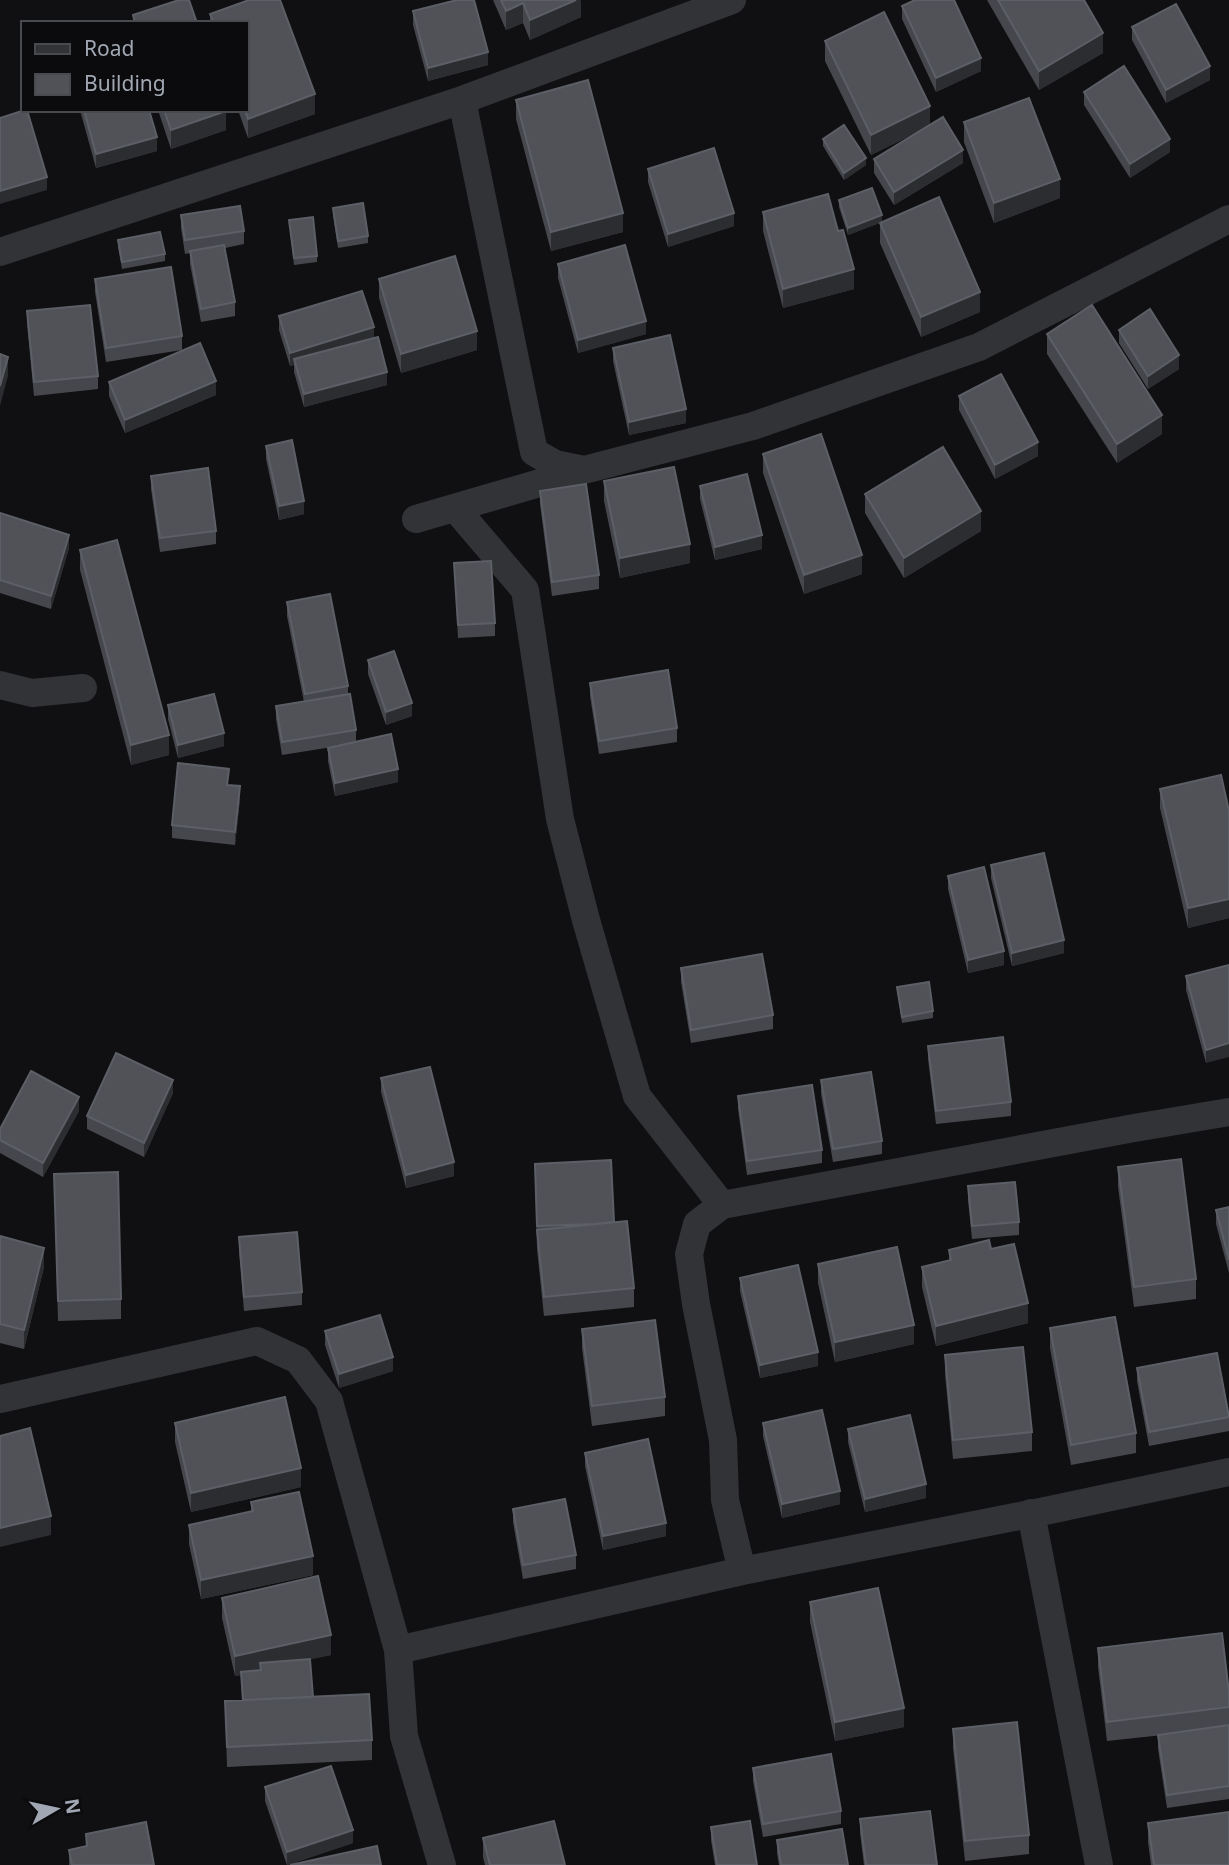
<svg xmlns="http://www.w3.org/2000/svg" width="1229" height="1865" viewBox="0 0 1229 1865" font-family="'Noto Sans',sans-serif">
<rect width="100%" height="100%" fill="#101012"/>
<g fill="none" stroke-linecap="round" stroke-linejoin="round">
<path stroke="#313337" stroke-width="28" d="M462 100 534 452 555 464 584 470 753 426 979 347 1229 219
M0 252 462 100 732 0
M455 508 525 590 560 819 586 920 637 1096 722 1205
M416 519 581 471
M0 685 32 693 83 688
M0 1399 257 1341 298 1360 329 1401 398 1650 404 1736 442 1865
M1031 1513 1099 1865
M742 1571 725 1500 723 1440 696 1304 689 1254 697 1224 722 1205 1134 1128 1229 1112
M398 1650 742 1571 1045 1511 1229 1472"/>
</g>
<path fill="#46474d" d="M249 0H280L315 94V114L248 138 238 110H247V23H210V14Z
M493 0H581V17L530 40 523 23 506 30Z
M987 0H1084L1103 53 1039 90Z
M902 6 981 71 936 92 902 19Z
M413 11 488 65 428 81 413 25Z
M1132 27 1210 80 1166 103 1132 40Z
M825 41 930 125 963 163 894 205 874 173V159L922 130 871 155 825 61Z
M1084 92 1170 152 1130 178 1084 105Z
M516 100 623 232 551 251 516 119Z
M80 110H149L157 151 96 168Z
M158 110H226V130L171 149Z
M964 122 1060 198 994 223 964 142Z
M823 139 866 165 844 180 823 146Z
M648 169 734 226 668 247 648 182Z
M839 200 882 222 848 235 839 207Z
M333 208 368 236V243L338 248 333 215Z
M763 212 838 231 854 289 783 308 763 231Z
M181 215 244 231V244L225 248 235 302V316L201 322 190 264V253L185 254 181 228Z
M289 220 317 256V262L294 265Z
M880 223 980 312 921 337 880 243Z
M118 240 165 254V261L122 269 118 247Z
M558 264 646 334 578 353 558 278Z
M95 279 182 336V350L106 362 95 292Z
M379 279 477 350 401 373 379 298Z
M27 311 98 376V389L34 396 27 324Z
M279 316 374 338 387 385 304 407 294 372V365L290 366 279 330Z
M1119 330 1179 369 1148 389 1119 343Z
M1047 334 1162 434 1117 463 1047 354Z
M613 348 686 423 629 435 613 361Z
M109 382 216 395 125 433 109 396Z
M959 396 1038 456 995 479 959 410Z
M266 446 304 514 279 520 266 459Z
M763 454 862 574 804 594 763 473Z
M151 476 216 531V544L160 552 151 489Z
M604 481 690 563 620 578 604 501Z
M700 486 762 549 715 560 700 499Z
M540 491 599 575V589L552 596 540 504Z
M865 494 981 531 904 578 865 513Z
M0 513 69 548 51 609 0 593Z
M80 550 169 755 131 765 80 570Z
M454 563 495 623V636L458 638Z
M287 602 348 686V694L356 730V742L398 782 335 796 328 761V748L332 747 282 755 276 719V706L304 702 287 616Z
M368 660 412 716 386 725 368 674Z
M590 683 677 728V742L599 754 590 696Z
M168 705 224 746 178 758 168 719Z
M228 785 240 799 235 845 172 838V825Z
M1160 789 1229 811V918L1188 928 1160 808Z
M991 865 1064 953 1012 966 991 878Z
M948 876 1004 965 968 973 948 889Z
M1229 965 1206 1063 1186 990V976Z
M681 968 773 1015V1029L691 1043 681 982Z
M897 987 933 1011V1018L902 1023Z
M928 1046 1011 1102V1116L936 1124 928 1059Z
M381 1078 454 1176 406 1188 381 1092Z
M821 1080 882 1141V1154L833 1162 821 1094Z
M173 1093 144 1157 87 1129V1116Z
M738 1096 822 1150V1163L747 1175 738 1109Z
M79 1111 43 1177 0 1153V1129Z
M1118 1167 1196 1279V1299L1134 1307 1118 1187Z
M54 1174 121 1299V1319L58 1321Z
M535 1177 614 1222 634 1288V1307L544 1316 537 1249Z
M968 1186 1019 1222V1235L972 1239 968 1200Z
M1229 1207V1273L1216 1224V1210Z
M0 1236 44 1267 24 1349 0 1343Z
M239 1237 302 1292V1305L244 1311 239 1251Z
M949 1250 1028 1323 936 1346 922 1287V1267L949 1261Z
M818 1264 914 1344 835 1362 818 1283Z
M740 1278 818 1366 760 1378 740 1291Z
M1050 1328 1136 1433V1453L1071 1465 1050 1348Z
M582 1329 665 1397V1416L592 1426 582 1348Z
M325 1331 393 1371 339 1388 325 1345Z
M945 1355 1032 1432V1451L953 1459 945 1374Z
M1137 1368 1229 1417V1431L1149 1446 1137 1381Z
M175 1423 301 1487 191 1512 175 1442Z
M763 1423 840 1504 782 1518 763 1436Z
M848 1429 926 1498 865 1512 848 1442Z
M585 1453 666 1536 603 1550 585 1466Z
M251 1502 313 1575 201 1599 189 1544V1525L251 1511Z
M513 1509 576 1555V1569L523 1579 513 1522Z
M222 1598 331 1655 310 1659 313 1697 372 1740V1760L227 1767 225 1701 242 1700 241 1675 235 1676 222 1618Z
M810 1602 904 1727 835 1741 810 1622Z
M1098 1648 1229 1707V1799L1167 1808 1158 1749V1735H1163L1107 1741 1098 1667Z
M953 1729 1029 1835V1854L965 1861 953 1748Z
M753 1768 841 1811V1824L763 1837 753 1781Z
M265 1787 353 1843 287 1865 265 1801Z
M860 1819 937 1865H864L860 1833Z
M1148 1823 1229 1865H1151L1148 1842Z
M711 1827 757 1865H715L711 1840Z
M86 1834 154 1865H69V1850L86 1846Z
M483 1838 565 1865H485L483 1857Z
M777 1840 848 1865H779L777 1853Z"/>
<path fill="#2c2d31" d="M576 0H581V17L530 40V20Z
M523 3V23L506 30V11Z
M1103 33V53L1039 90V71Z
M488 52V65L428 81V68Z
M981 58V71L936 92V78Z
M1210 66V80L1166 103V90Z
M315 94V114L248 138V119Z
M930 106V126L871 155V135Z
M226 111V130L171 149V130Z
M157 137V151L96 168V154Z
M1170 139V152L1130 178V164Z
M963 150V163L894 205V192Z
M866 158V165L844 180V173Z
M47 177V190L0 204V191Z
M1060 179V198L994 223V203Z
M623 213V232L551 251V232Z
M734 213V226L668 247V234Z
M882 215V222L848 235V228Z
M854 269V289L783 308V289Z
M980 292V312L921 337V317Z
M646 321V334L578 353V340Z
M374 327V341L294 359V365L290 366V353Z
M477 331V350L401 373V354Z
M1179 355V369L1148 389V376Z
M8 357V376L0 406V386Z
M387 372V385L304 407V394Z
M216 381V395L125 433V420Z
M686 409V423L629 435V422Z
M1162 415V434L1117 463V444Z
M1038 442V456L995 479V465Z
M304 501V514L279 520V506Z
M981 511V531L904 578V558Z
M69 535V548L51 609V596Z
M762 535V549L715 560V547Z
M690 544V563L620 578V558Z
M862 555V574L804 594V575Z
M412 703V716L386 725V712Z
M224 733V746L178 758V745Z
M169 735V755L131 765V745Z
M398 769V782L335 796V783Z
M240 786V799L235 845V832Z
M1229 899V918L1188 928V908Z
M1064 940V953L1012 966V953Z
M1004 951V965L968 973V960Z
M1229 1043V1057L1206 1063V1050Z
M173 1080V1093L144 1157V1143Z
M79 1097V1111L43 1177V1163Z
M454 1162V1176L406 1188V1175Z
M44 1248V1267L24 1349V1330Z
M1028 1303V1323L936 1346V1326Z
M914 1325V1344L835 1362V1342Z
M818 1352V1366L760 1378V1365Z
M393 1357V1371L339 1388V1374Z
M301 1468V1487L191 1512V1493Z
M926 1484V1498L865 1512V1499Z
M840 1491V1504L782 1518V1504Z
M51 1516V1535L0 1547V1528Z
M666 1523V1536L603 1550V1536Z
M313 1556V1575L201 1599V1580Z
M331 1635V1655L261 1670 260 1663V1670L235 1676V1656Z
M904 1708V1727L835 1741V1722Z
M353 1830V1843L287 1865V1852Z"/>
<path fill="#505258" stroke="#5c5f66" stroke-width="2" d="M179 0H189L197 23H135L133 15Z
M249 0H280L315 94 248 119 245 110H247V23H214L210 14Z
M457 0H474L488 52 428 68 413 11Z
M501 0H576L530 20 523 3 506 11Z
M915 0H954L981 58 936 78 902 6Z
M998 0H1084L1103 33 1039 71Z
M1176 4 1210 66 1166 90 1132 27Z
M884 12 930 106 871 135 825 41Z
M1124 66 1170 139 1130 164 1084 92Z
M588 80 623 213 551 232 516 100Z
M1029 98 1060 179 994 203 964 122Z
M25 110H27L47 177 0 191V118Z
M84 110H149L157 137 96 154Z
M164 110H226V111L171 130Z
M943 117 963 150 894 192 874 159Z
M844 125 866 158 844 173 823 139Z
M714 148 734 213 668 234 648 169Z
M872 188 882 215 848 228 839 200Z
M828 194 838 231 843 230 854 269 783 289 763 212Z
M939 197 980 292 921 317 880 223Z
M363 203 368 236 338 241 333 208Z
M240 206 244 231 185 240 181 215Z
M313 217 317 256 294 258 289 220Z
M160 232 165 254 122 262 118 240Z
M224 245 235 302 201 309 190 251Z
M625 245 646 321 578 340 558 264Z
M455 256 477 331 401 354 379 279Z
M171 267 182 336 106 348 95 279Z
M362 291 374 327 290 353 279 316Z
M90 305 98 376 34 382 27 311Z
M1092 305 1162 415 1117 444 1047 334Z
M1150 309 1179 355 1148 376 1119 330Z
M670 335 686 409 629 422 613 348Z
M378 337 387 372 304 394 294 359Z
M200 343 216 381 125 420 109 382Z
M0 354 8 357 0 386Z
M1001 374 1038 442 995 465 959 396Z
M821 434 862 555 804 575 763 454Z
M292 440 304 501 279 506 266 446Z
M943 447 981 511 904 558 865 494Z
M674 467 690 544 620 558 604 481Z
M208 468 216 531 160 538 151 476Z
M747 474 762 535 715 547 700 486Z
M586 484 599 575 552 582 540 491Z
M0 513 69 535 51 596 0 580Z
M117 540 169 735 131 745 80 550Z
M491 561 495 623 458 625 454 563Z
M330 594 348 686 305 694 287 602Z
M394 651 412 703 386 712 368 660Z
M668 670 677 728 599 741 590 683Z
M214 694 224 733 178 745 168 705Z
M350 694 356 730 282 742 276 706Z
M391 734 398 769 335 783 328 748Z
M178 763 229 769 227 785 240 786 235 832 172 825Z
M1221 775 1229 811V899L1188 908 1160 789Z
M1044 853 1064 940 1012 953 991 865Z
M984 867 1004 951 968 960 948 876Z
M762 954 773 1015 691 1030 681 968Z
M1229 965V1043L1206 1050 1186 976Z
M929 982 933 1011 902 1017 897 987Z
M1003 1037 1011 1102 936 1111 928 1046Z
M116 1053 173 1080 144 1143 87 1116Z
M430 1067 454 1162 406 1175 381 1078Z
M31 1071 79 1097 43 1163 0 1140V1129Z
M871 1072 882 1141 833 1149 821 1080Z
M812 1085 822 1150 747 1161 738 1096Z
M1181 1159 1196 1279 1134 1287 1118 1167Z
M611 1160 614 1222 594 1224 537 1226 535 1164Z
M118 1172 121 1299 58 1301 54 1174Z
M1015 1182 1019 1222 972 1226 968 1186Z
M1229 1207V1260L1216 1210Z
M627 1221 634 1288 544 1297 537 1230Z
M297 1232 302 1292 244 1297 239 1237Z
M0 1236 44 1248 24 1330 0 1324Z
M989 1240 991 1249 1014 1244 1028 1303 936 1326 922 1267 951 1260 949 1250Z
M897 1247 914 1325 835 1342 818 1264Z
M798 1265 818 1352 760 1365 740 1278Z
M380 1315 393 1357 339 1374 325 1331Z
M1115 1317 1136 1433 1071 1445 1050 1328Z
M655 1320 665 1397 592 1406 582 1329Z
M1023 1347 1032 1432 953 1440 945 1355Z
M1217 1353 1229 1417 1149 1432 1137 1368Z
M285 1397 301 1468 191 1493 175 1423Z
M822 1410 840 1491 782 1504 763 1423Z
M910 1415 926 1484 865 1499 848 1429Z
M30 1428 51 1516 0 1528V1436Z
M648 1439 666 1523 603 1536 585 1453Z
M299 1492 313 1556 201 1580 189 1525 253 1511 251 1502Z
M565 1499 576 1555 523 1565 513 1509Z
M318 1576 331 1635 235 1656 222 1598Z
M878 1588 904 1708 835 1722 810 1602Z
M1222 1633 1229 1693V1707L1107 1722 1098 1648Z
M310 1659 313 1697 243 1700 241 1672 261 1670 260 1663Z
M369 1694 372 1740 227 1747 225 1701Z
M1017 1722 1029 1835 965 1841 953 1729Z
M1229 1725V1786L1167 1795 1158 1735Z
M831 1754 841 1811 763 1824 753 1768Z
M331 1766 353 1830 287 1852 265 1787Z
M930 1811 937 1865H866L860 1819Z
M1229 1812V1865H1154L1148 1823Z
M554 1821 565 1865H490L483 1838Z
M750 1821 757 1865H717L711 1827Z
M146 1822 154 1865H72L69 1850 87 1846 86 1834Z
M842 1829 848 1865H781L777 1840Z
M377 1846 381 1865H290Z"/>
<rect x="21" y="21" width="228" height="91" fill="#0b0b0d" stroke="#474a4f" stroke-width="2"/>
<rect x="35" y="44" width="35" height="10" fill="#313337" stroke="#474a4f" stroke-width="2"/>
<text x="84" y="56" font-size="21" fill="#a1a8b3">Road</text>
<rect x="35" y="74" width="35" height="21" fill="#505258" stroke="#474a4f" stroke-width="2"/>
<text x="84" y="91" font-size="21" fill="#a1a8b3">Building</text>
<g transform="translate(56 1809) rotate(81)" stroke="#0b0b0d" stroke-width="5" paint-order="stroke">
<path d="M0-5L12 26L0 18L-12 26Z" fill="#a1a8b3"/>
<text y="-10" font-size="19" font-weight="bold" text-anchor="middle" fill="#a1a8b3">N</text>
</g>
</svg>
